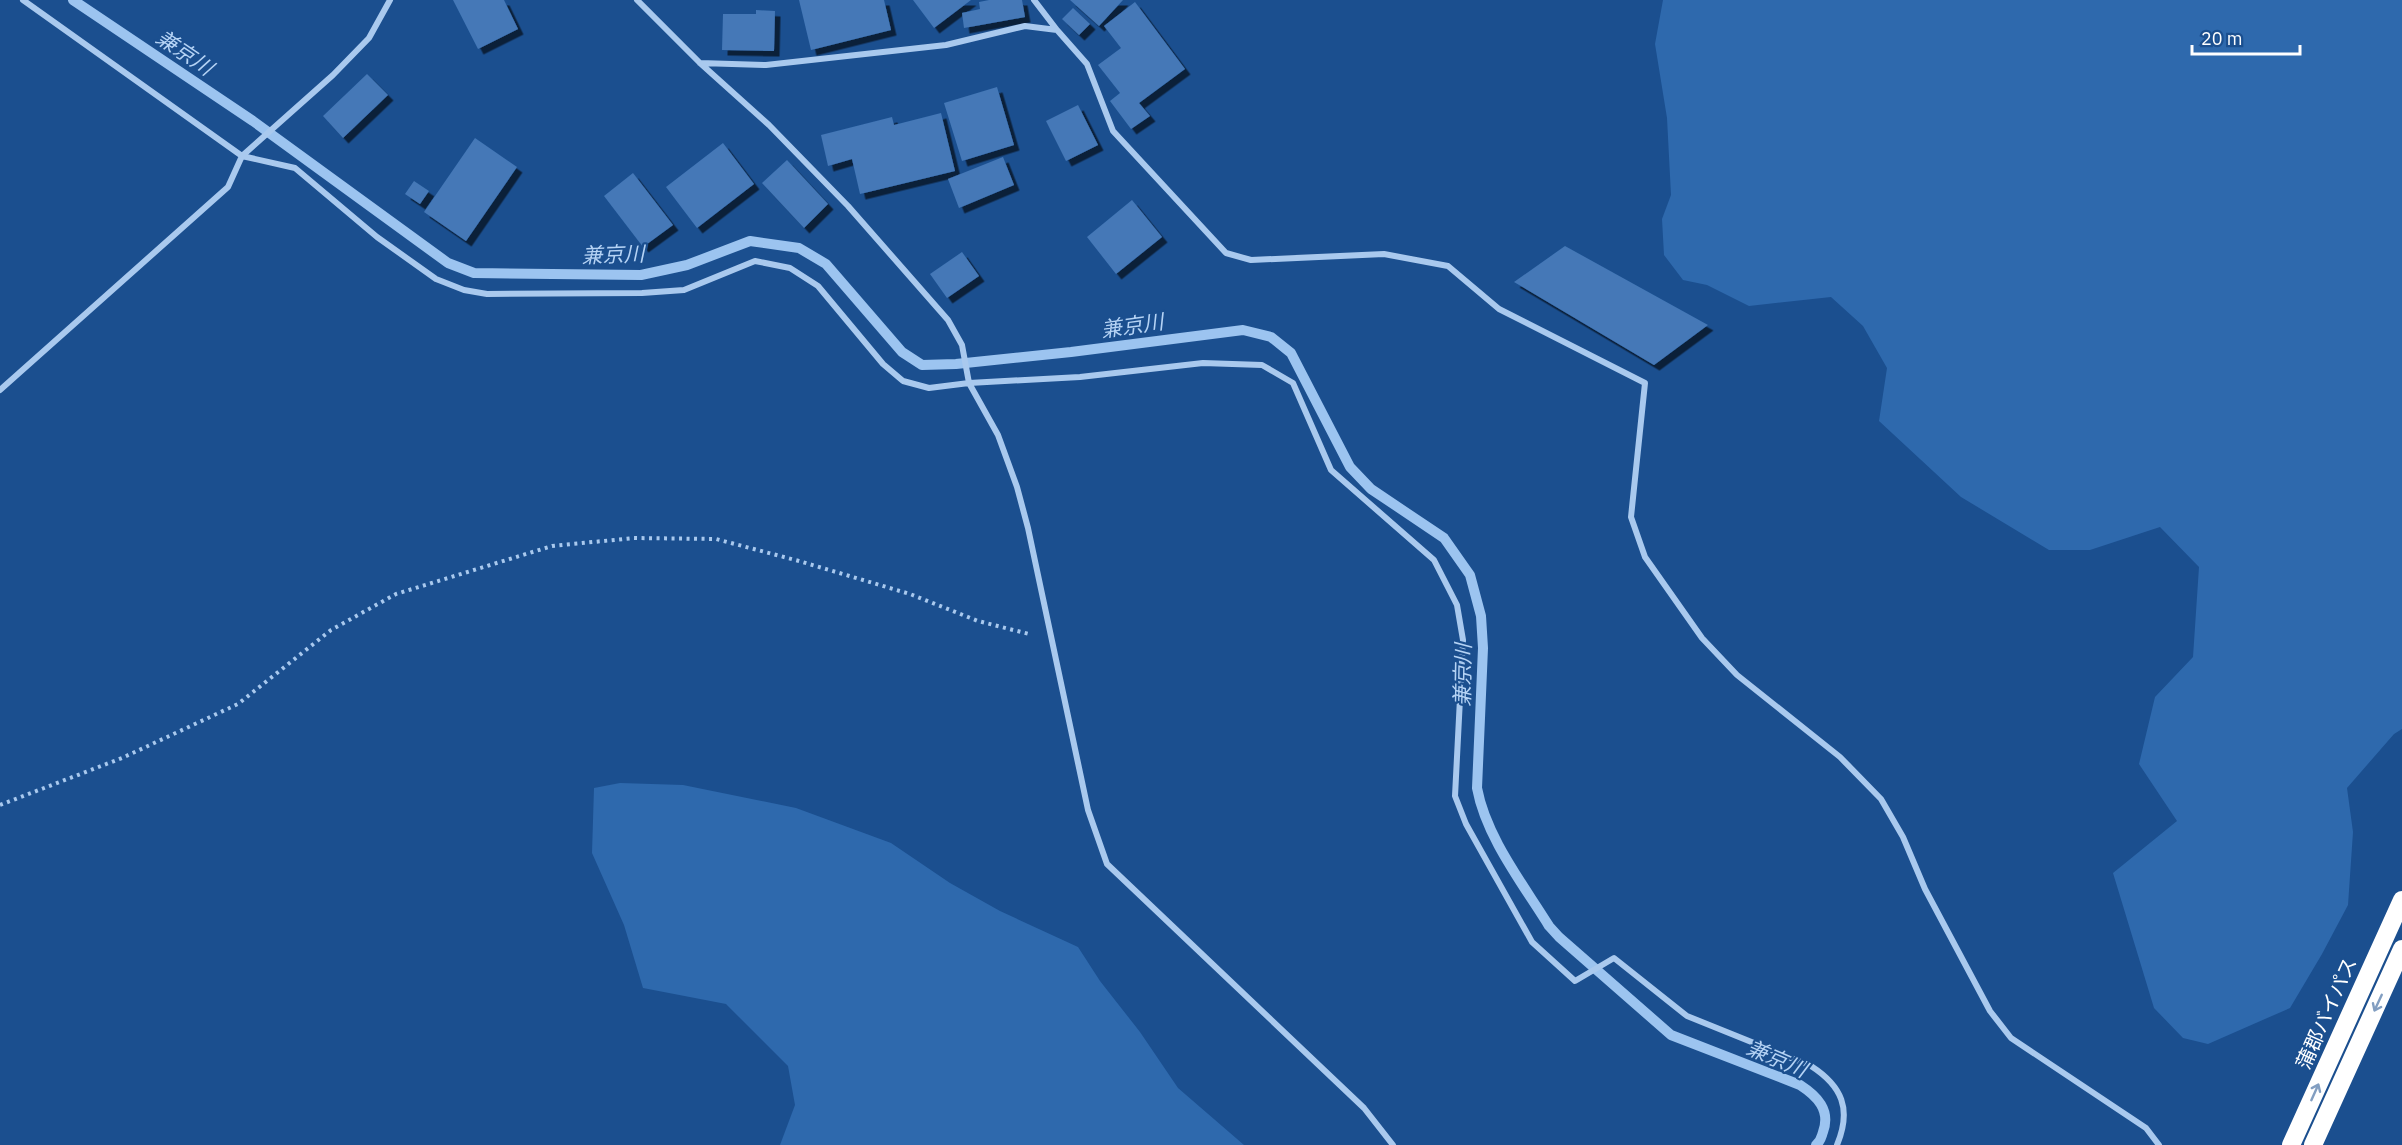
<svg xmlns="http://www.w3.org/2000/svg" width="2402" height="1145" viewBox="0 0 2402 1145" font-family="'IBM Plex Sans','Noto Sans JP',sans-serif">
<defs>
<filter id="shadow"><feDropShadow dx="5.5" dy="5.5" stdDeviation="0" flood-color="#0009"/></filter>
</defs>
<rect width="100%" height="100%" fill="#1b4f8f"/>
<path fill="#2e69ad" d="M1663 0H2402V729L2394 734 2347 788 2353 832 2348 905 2322 954 2290 1008 2208 1044 2183 1038 2154 1008 2113 873 2177 821 2139 764 2155 697 2193 657 2199 567 2160 527 2090 550H2049L1961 497 1879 421 1887 368 1863 326 1831 297 1749 306 1707 285 1683 280 1664 255 1662 219 1671 195 1667 118 1655 44Z
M620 783 683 785 796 808 891 843 950 883 1000 911 1078 947 1100 981 1140 1032 1178 1088 1244 1145H780L795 1105 788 1066 726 1004 643 988 624 925 592 853 594 788Z"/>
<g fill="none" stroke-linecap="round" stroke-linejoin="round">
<path stroke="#9cc4f0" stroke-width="10" d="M73 0 253 121 448 263 474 273 641 275 687 265 750 241 799 248 826 264 902 352 922 365 956 364 1071 352 1243 330 1271 337 1291 353 1350 467 1371 489 1444 538 1470 575 1481 616 1483 648 1477 788C1486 837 1523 884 1549 926L1559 937 1671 1035 1800 1085C1817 1096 1831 1110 1823 1132 1821 1138 1821 1141 1816 1145"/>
</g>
<path fill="#4478b7" filter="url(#shadow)" d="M453 0H504L518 29 478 49Z
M799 0H884L891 30 811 50Z
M913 0H971L934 28Z
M989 0H1022L1025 17 964 28 962 13 980 9 979 2Z
M1070 0H1123L1099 26Z
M1135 2 1185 69 1139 103 1150 116 1131 129 1110 101 1120 93 1098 65 1121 48 1104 26Z
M1073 8 1090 24 1079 35 1062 19Z
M756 10 775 11 774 51 722 50 723 14H756Z
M367 74 388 95 343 138 323 116Z
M997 87 1014 145 962 161 944 103Z
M1078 105 1098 145 1066 161 1046 121Z
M941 113 955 171 860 194 852 159 828 166 821 135 892 117 894 125Z
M475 138 517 167 466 241 424 212Z
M723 143 754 184 697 228 666 187Z
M1003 157 1014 185 959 208 948 179Z
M787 160 828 204 804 228 762 183Z
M633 173 673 225 643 247 604 196Z
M414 181 429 191 420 204 405 194Z
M1132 200 1162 237 1116 274 1087 237Z
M1565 246 1708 325 1654 365 1514 282Z
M962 252 979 276 947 298 930 274Z"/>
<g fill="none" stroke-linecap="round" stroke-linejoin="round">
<path stroke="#a9c9ee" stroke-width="4" stroke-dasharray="3 4.5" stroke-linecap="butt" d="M0 805 122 758 238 704 331 630 396 594 552 546 634 538 716 539 799 561 910 594 978 621 1029 634"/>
<path stroke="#a9c9ee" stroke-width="6" d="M23 0 242 156 295 168 377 237 436 279 464 290 487 294 642 293 684 290 755 261 790 268 818 286 883 364 903 381 929 388 969 383 1080 377 1203 363 1262 365 1293 383 1331 470 1434 560 1457 605 1463 640 1455 796 1466 824 1532 942 1575 981 1614 958 1687 1016 1811 1066C1842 1086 1852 1109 1837 1145
M637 0 700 63 769 125 848 206 948 320 962 345 969 383 998 435 1017 487 1028 528 1088 810 1107 864 1364 1108 1393 1145
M1034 0 1057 30
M700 63 766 65 946 45 1025 26 1057 30 1087 64 1113 131 1226 253 1251 260 1384 254 1448 266 1499 309 1645 383 1631 517 1645 557 1702 638 1737 675 1840 757 1881 799 1903 837 1925 889 1990 1011 2011 1038 2146 1128 2159 1145
M0 390 228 187 242 156 333 75 369 38 390 0"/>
<path stroke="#fff" stroke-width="18" d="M2291 1145 2402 900
M2313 1145 2402 949"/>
</g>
<defs><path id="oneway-shaft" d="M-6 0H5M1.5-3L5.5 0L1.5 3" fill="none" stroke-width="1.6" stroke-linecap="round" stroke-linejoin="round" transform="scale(1.5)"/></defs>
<g stroke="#829ec1">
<use href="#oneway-shaft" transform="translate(2378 1003) rotate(115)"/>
<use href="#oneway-shaft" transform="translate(2315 1092) rotate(-66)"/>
</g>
<g text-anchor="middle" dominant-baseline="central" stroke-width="4.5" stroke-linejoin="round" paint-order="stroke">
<g font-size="20" fill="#fff" stroke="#1b4f8f">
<text transform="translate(2326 1013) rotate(-66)">蒲郡バイパス</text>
</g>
<g font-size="21" font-style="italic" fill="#b5d3f5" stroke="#1b4f8f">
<text transform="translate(185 52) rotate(34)">兼京川</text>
<text transform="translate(613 254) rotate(-2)">兼京川</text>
<text transform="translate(1132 325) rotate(-8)">兼京川</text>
<text transform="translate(1462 675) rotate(-89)">兼京川</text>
<text transform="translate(1777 1058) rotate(23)">兼京川</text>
</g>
</g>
<path d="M2192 45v9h108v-9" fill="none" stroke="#ffffff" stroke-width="3"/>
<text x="2201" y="45" font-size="18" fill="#ffffff" stroke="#1b4f8f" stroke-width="4.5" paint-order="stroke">20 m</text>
</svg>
